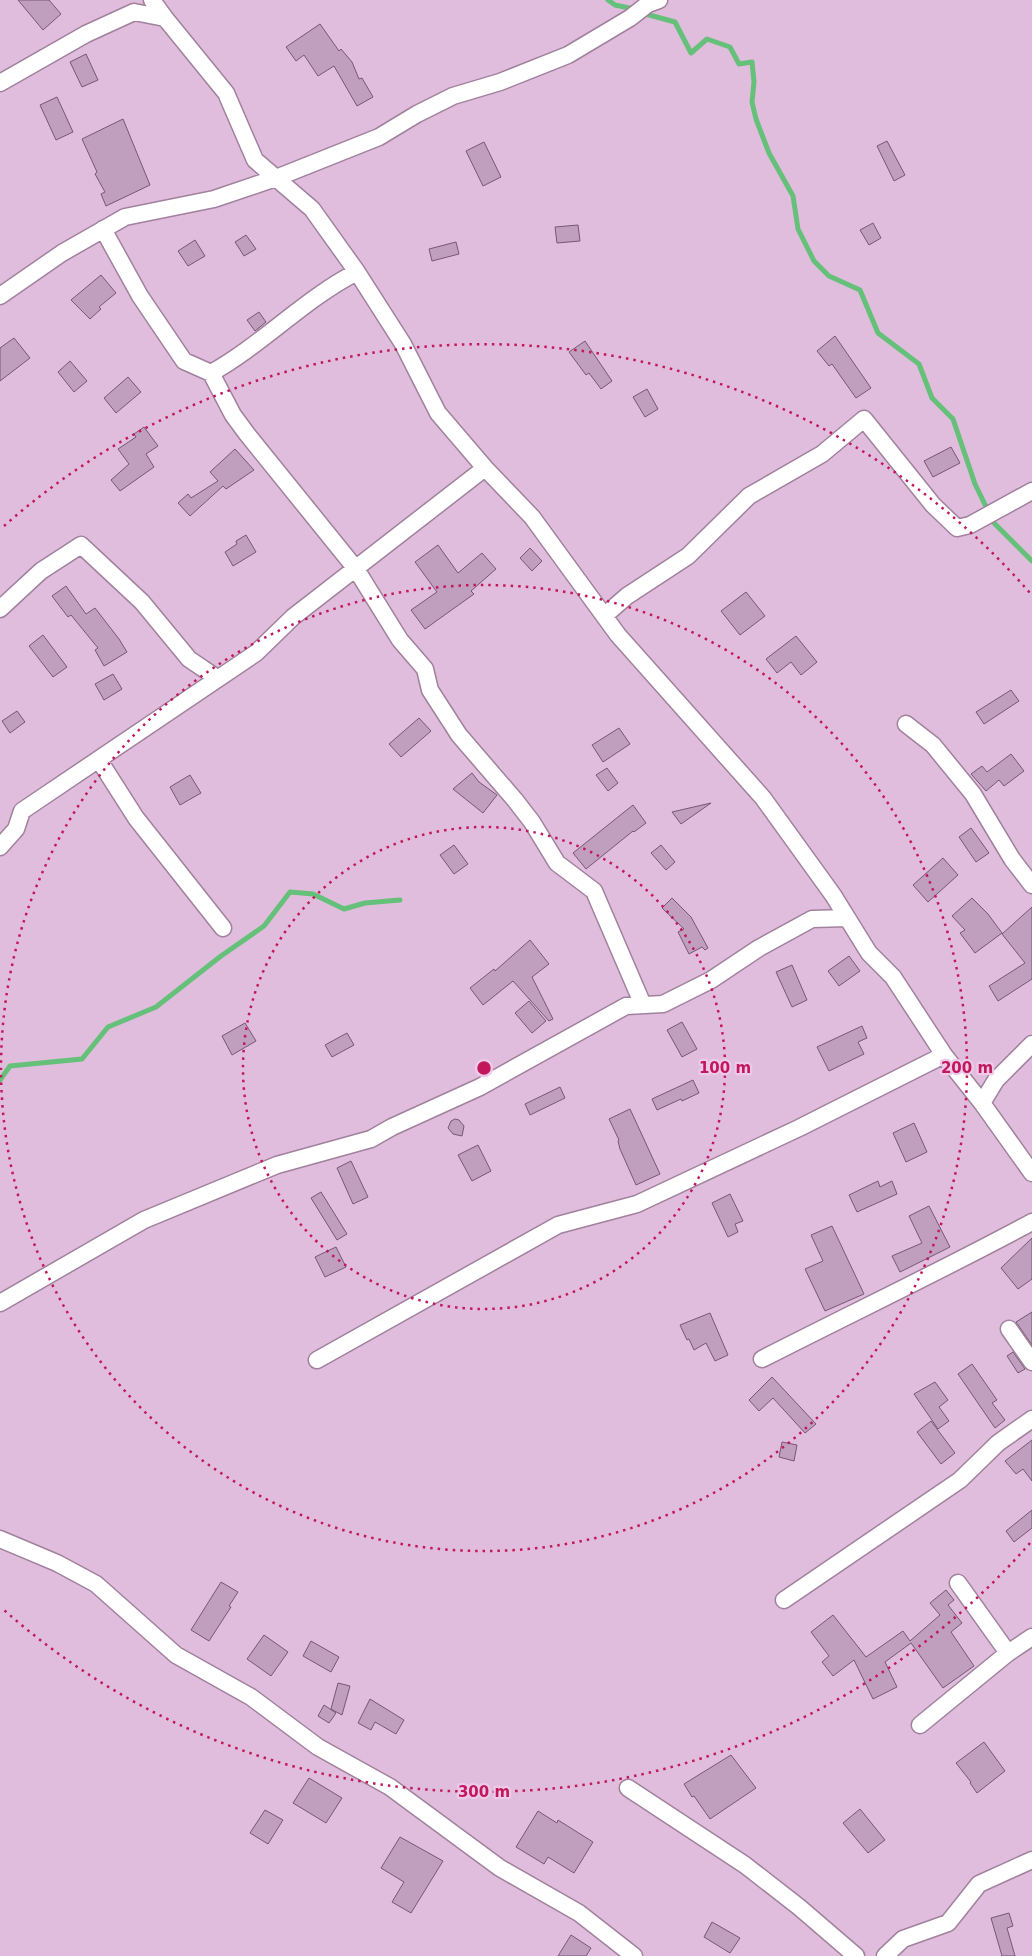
<svg xmlns="http://www.w3.org/2000/svg" width="1032" height="1956" viewBox="0 0 1032 1956" font-family="'DejaVu Sans',sans-serif">
<rect width="100%" height="100%" fill="#e0bddc"/>
<g fill="none" stroke-linecap="round" stroke-linejoin="round">
<path stroke="#65c079" stroke-width="5" d="M608 0 615 5 634 9
M642 13 675 22 691 53 707 39 730 47 739 64 752 62 754 82 752 102 756 119 769 153 793 196 798 229 814 261 829 276 860 290 878 333 919 364 932 398 953 419 975 484 994 523 1032 561
M0 1080 10 1066 82 1059 108 1027 156 1007 221 956 264 926 290 892 313 894 344 909 365 903 400 900"/>
</g>
<path fill="#c09ebd" stroke="#765873" d="M18 0H49L61 14 43 30Z
M320 24 339 51 341 49 352 62 359 79 362 78 373 97 357 106 334 66 318 76 304 55 296 61 286 47Z
M86 54 98 80 82 87 70 62Z
M57 97 73 132 56 140 40 105Z
M123 119 150 185 106 206 101 194 105 192 95 174 97 172 82 139Z
M887 141 905 175 894 181 877 146Z
M484 142 501 177 483 186 466 151Z
M873 223 881 238 869 245 860 230Z
M578 225 580 241 557 243 555 227Z
M246 235 256 249 244 256 235 242Z
M195 240 205 256 188 266 178 251Z
M456 242 459 254 432 261 429 249Z
M101 275 116 293 99 307 101 309 90 319 71 300Z
M259 312 266 322 255 331 247 320Z
M835 336 871 388 856 398 832 364 829 366 817 351Z
M14 338 30 358 0 381V348Z
M585 341 612 381 601 389 589 373 586 375 569 352Z
M70 361 87 381 74 392 58 372Z
M128 377 141 392 116 413 104 398Z
M647 389 658 409 645 417 633 397Z
M144 427 158 446 146 454 154 467 120 491 111 480 129 464 118 449 136 437 134 434Z
M951 447 960 463 933 477 924 461Z
M235 449 254 470 226 489 223 486 190 516 178 503 188 494 191 498 218 481 210 472Z
M246 535 256 552 233 566 225 552 237 544 236 541Z
M438 545 458 573 482 553 496 569 471 591 474 594 425 629 411 610 437 592 415 562Z
M530 548 542 561 532 571 520 558Z
M66 586 86 614 95 608 119 639 127 652 104 666 95 650 98 648 71 615 68 617 52 596Z
M746 592 765 616 740 635 721 611Z
M43 635 67 667 53 677 29 646Z
M796 636 817 662 801 675 791 662 777 673 766 659Z
M113 674 122 689 104 700 95 684Z
M1011 690 1019 701 984 724 976 712Z
M17 711 25 722 10 733 2 721Z
M419 718 431 731 401 757 389 744Z
M619 728 630 744 603 762 592 745Z
M1011 754 1024 771 1004 786 999 780 986 791 971 774 982 766 987 772Z
M607 768 618 783 608 791 596 775Z
M472 773 479 782 497 795 483 813 453 789Z
M190 775 201 793 180 805 170 787Z
M711 803 681 824 672 812Z
M633 805 646 823 634 832 633 831 586 869 573 853Z
M971 828 989 853 976 862 959 837Z
M454 845 468 864 454 874 440 855Z
M661 845 675 862 666 870 651 853Z
M943 858 958 875 928 902 913 885Z
M672 898 691 917 708 948 705 950 702 947 689 954 678 932 684 929 662 908Z
M972 898 988 914 1002 933 975 953 960 933 965 930 952 916Z
M1032 907V979L998 1001 989 986 1025 963 1002 934Z
M530 940 549 964 532 977 553 1019 549 1021 513 981 483 1005 470 988 494 969 495 971Z
M849 956 860 971 839 986 828 971Z
M792 965 807 1000 792 1007 776 972Z
M529 1001 546 1021 532 1033 515 1013Z
M682 1022 697 1049 682 1057 667 1030Z
M245 1023 256 1041 232 1055 222 1036Z
M862 1026 867 1038 858 1042 864 1054 829 1071 817 1047Z
M347 1033 354 1045 332 1057 325 1045Z
M693 1080 699 1093 682 1101 681 1099 657 1110 652 1099Z
M560 1087 565 1098 530 1115 525 1104Z
M630 1109 660 1174 636 1185 620 1149 618 1141 619 1140 609 1119Z
M455 1119 459 1120 464 1126 462 1136 453 1134 448 1128 451 1121Z
M914 1123 927 1152 906 1162 893 1133Z
M478 1145 491 1171 472 1181 458 1155Z
M351 1161 368 1197 353 1204 337 1168Z
M878 1181 880 1187 892 1181 897 1194 857 1212 849 1195Z
M321 1192 347 1234 337 1240 311 1198Z
M730 1194 743 1221 735 1224 738 1232 728 1237 712 1203Z
M929 1206 950 1247 900 1272 892 1256 922 1243 909 1216Z
M832 1226 864 1294 825 1311 805 1269 823 1261 811 1235Z
M1032 1238V1279L1018 1289 1001 1268Z
M336 1247 346 1267 325 1277 315 1257Z
M1032 1312V1345L1016 1322Z
M710 1313 728 1355 715 1361 706 1343 694 1350 689 1339 687 1340 680 1325Z
M1013 1352 1025 1369 1018 1373 1007 1356Z
M972 1364 997 1400 992 1403 1005 1420 995 1428 958 1374Z
M772 1377 816 1424 805 1433 773 1398 759 1411 749 1400Z
M935 1382 948 1400 939 1407 949 1421 938 1429 914 1394Z
M931 1421 955 1453 941 1464 917 1432Z
M1032 1440V1481L1023 1469 1016 1474 1005 1461Z
M782 1442 797 1445 794 1461 779 1457Z
M1032 1510V1528L1014 1542 1006 1531Z
M221 1582 238 1592 229 1606 231 1607 209 1641 191 1630Z
M946 1590 954 1600 948 1605 962 1623 951 1632 974 1666 943 1688 911 1643 885 1662 897 1687 873 1699 854 1660 833 1676 822 1662 829 1656 811 1632 833 1615 866 1657 903 1631 910 1641 940 1615 930 1603Z
M264 1635 288 1652 271 1676 247 1659Z
M311 1641 339 1657 331 1672 303 1656Z
M338 1683 350 1686 342 1715 331 1709Z
M370 1699 404 1720 396 1734 375 1722 371 1730 358 1723Z
M324 1705 336 1713 329 1723 318 1716Z
M984 1742 1005 1771 977 1793 970 1783 971 1782 956 1763Z
M731 1755 756 1788 710 1819 694 1796 692 1797 684 1784Z
M309 1778 342 1798 326 1823 293 1803Z
M860 1809 885 1840 868 1853 843 1823Z
M265 1810 283 1820 268 1844 250 1833Z
M538 1811 557 1823 558 1820 593 1842 574 1873 548 1857 544 1864 516 1847Z
M400 1837 443 1861 411 1913 392 1902 404 1882 381 1868Z
M1009 1913 1013 1926 1007 1928 1015 1956H1002L991 1918Z
M712 1922 740 1938 730 1953 704 1937Z
M571 1935 591 1948 586 1956H558Z"/>
<g fill="none" stroke-linecap="round" stroke-linejoin="round">
<defs>
<path id="street" d="M152 0 165 18
M0 83 86 34 134 12 165 18 226 93 255 160 312 209 357 272 403 344 438 413 485 468 532 517 618 635 763 798 833 895 869 953 893 977 944 1055 982 1103 1032 1173
M103 229 140 296 184 361 211 373
M357 272C304 299 263 344 211 373L233 415 247 434 356 569 400 640 425 669 430 690 459 735 515 800 532 822 557 863 594 891 643 1005
M0 296 62 253 125 217 214 199 276 178 379 137 417 114 453 96 500 82 568 55 630 18 648 4 659 0
M0 609 41 571 81 545 142 602 189 659 217 678
M604 616 627 596 688 556 749 496 822 454 864 419 933 505 957 528 970 525 1032 491
M906 724 933 745 973 794 1012 859 1032 885
M99 760 136 818 223 928
M0 847 16 829 22 811 256 653 293 617 485 468
M982 1103 996 1080 1032 1044
M0 1303 144 1220 277 1165 371 1139 392 1127 480 1087 626 1006 663 1004 711 980 759 948 812 919 847 918
M1009 1329 1032 1362
M762 1359C852 1313 943 1270 1032 1222
M317 1360 558 1225 637 1204 799 1128 944 1055
M0 1539 57 1563 96 1584 176 1655 251 1697 318 1747 390 1787 500 1868 579 1913 634 1956
M958 1583 1008 1653
M784 1600 960 1480 998 1443 1032 1419
M920 1725 1008 1653 1032 1637
M628 1788 745 1865 799 1907 856 1956
M885 1956 903 1939 948 1923 979 1884 1032 1860"/>
</defs>
<use href="#street" stroke="#a1819e" stroke-width="19"/>
<use href="#street" stroke="#fff" stroke-width="16"/>
</g>
<g fill="none" stroke="#c2185b" stroke-width="2.5" stroke-dasharray="2.5 5">
<circle cx="484" cy="1068" r="241"/>
<circle cx="484" cy="1068" r="483"/>
<path d="M1030 1543A724 724 0 0 1 4 1610M4 526A724 724 0 0 1 1030 593"/>
</g>
<circle cx="484" cy="1068" r="8" fill="#c2185b" stroke="#edcaea" stroke-width="2.5"/>
<g font-size="15" text-anchor="middle" font-weight="bold" fill="#c2185b" stroke="#edcaea" stroke-width="4.5" stroke-linejoin="round" paint-order="stroke">
<text x="725" y="1073">100 m</text>
<text x="967" y="1073">200 m</text>
<text x="484" y="1797">300 m</text>
</g>
</svg>
